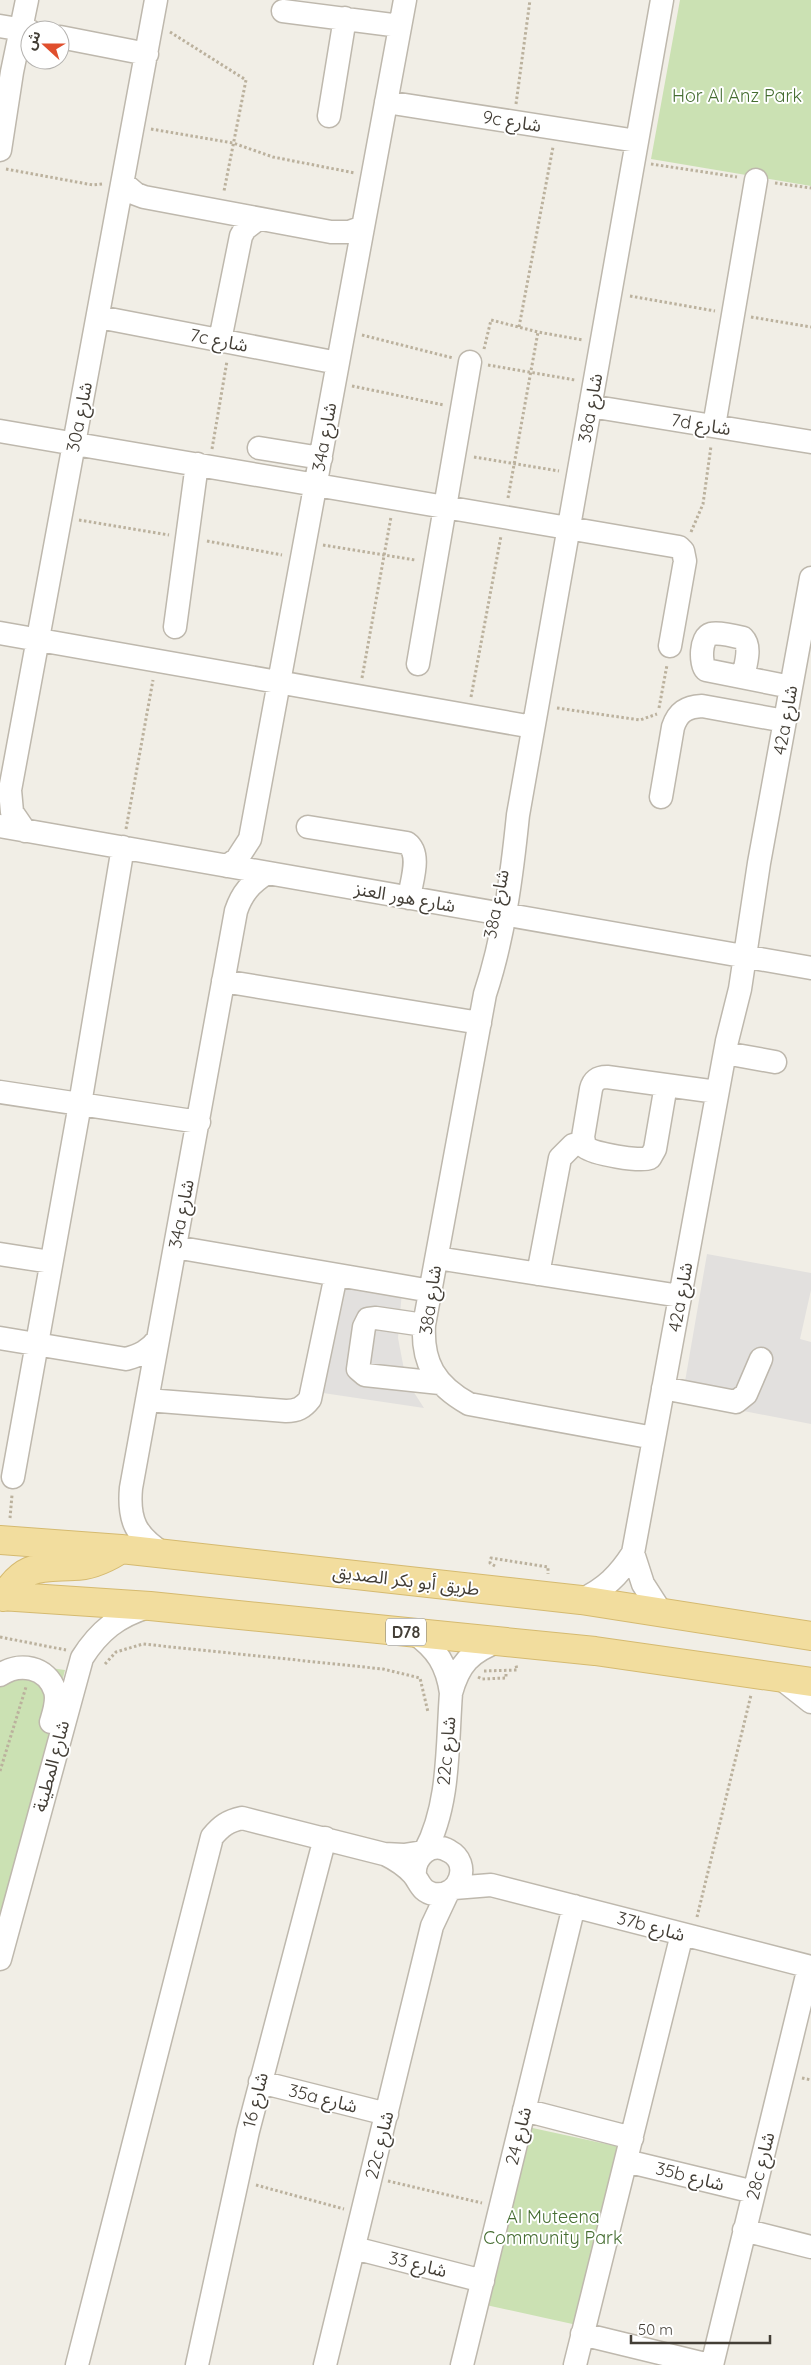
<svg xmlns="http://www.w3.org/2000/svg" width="811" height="2365" viewBox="0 0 811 2365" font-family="Quicksand,'Noto Sans Arabic',sans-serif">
<rect width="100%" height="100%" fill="#f1eee6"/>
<path fill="#cbe1b3" d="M680 0H811V186L651 159Z
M0 1661 65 1670 0 1927Z
M528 2127 620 2147 577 2325 486 2305Z"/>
<path fill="#e2e0de" d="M707 1254 811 1273V1290L800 1339 811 1342V1424L682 1399Z
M343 1285 402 1291 398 1338 406 1380 424 1408 323 1393Z"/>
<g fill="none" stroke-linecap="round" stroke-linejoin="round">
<defs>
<path id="minor" d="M283 11 400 26
M0 26 30 31
M60 37 147 54
M386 102 637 141
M329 116 345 18
M0 150 12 72 27 0
M123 183 136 194 144 197 331 232H349L363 227
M99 317 338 363
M220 340 241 236 245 229 258 219
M590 406 811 442
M714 426 756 180
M0 431 679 547 683 551 685 561 670 646
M259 448 321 458
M175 627 197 464
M0 633 533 727
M418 664 470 362
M743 677C745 666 752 647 743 638 735 636 719 632 711 634 700 637 700 664 706 670L791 687
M661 797 673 727C678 712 686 707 702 706L785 721
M0 826 811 968
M308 827 407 843C422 854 411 882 409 898
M25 831 12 812 10 790 156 0
M227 866 237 859 250 839 405 0
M223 981 480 1023
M725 1053 775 1062
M666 1085 655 1149 650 1158C640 1162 594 1154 585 1147L583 1137 591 1089C593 1081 598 1077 607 1077L717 1092
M0 1092 199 1122
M175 1247 431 1291
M0 1254 51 1262
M437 1258 680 1296
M538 1274 560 1158 573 1145 583 1143
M424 1325 376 1318 368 1319 364 1327 358 1369 365 1375 440 1383
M0 1338 126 1359C140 1355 149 1351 158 1339
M663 1388 736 1402 746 1394 761 1359
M147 1400 286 1411C297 1411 303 1408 310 1399L336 1275
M654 1438 469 1404C435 1385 422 1363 424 1325L485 994C504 937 512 874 518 815L662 0
M13 1477 80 1104 123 847
M633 1553 643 1584 661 1612
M164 1554C136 1536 128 1521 131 1488L236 911C242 893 251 883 267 873
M581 1600C605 1589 619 1575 633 1553L727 1041 740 989 759 863 811 578
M414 1633C437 1649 447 1665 451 1693 447 1745 450 1805 425 1851
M0 1675C19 1662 47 1666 55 1691 58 1701 54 1712 51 1722
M778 1676 811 1702
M451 1693C459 1664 470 1652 499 1641
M385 1854C395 1859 405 1865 413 1874 420 1882 421 1892 434 1894 460 1898 472 1863 449 1851 431 1840 413 1857 415 1876
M454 1888 491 1885 811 1967
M0 1959 82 1658C99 1631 118 1616 148 1607
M260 2082 387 2114
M524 2110 632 2138
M626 2161 754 2192
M744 2230 811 2247
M354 2248 483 2281
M582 2334 709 2365
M77 2365 212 1837C221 1826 228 1821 242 1818L384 1854 404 1855 423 1852
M197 2365 248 2131 325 1838
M325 2365 432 1926 448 1892
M462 2365 574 1906
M575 2365 682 1934
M712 2365 809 1967"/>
<path id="major" d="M0 1540 121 1549 581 1600 811 1636
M0 1596 150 1606 595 1651 811 1682
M4 1597C24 1564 39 1568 74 1566 90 1566 105 1559 118 1551"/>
</defs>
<use href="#minor" stroke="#beb8ad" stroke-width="25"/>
<use href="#major" stroke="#d5ba70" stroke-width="30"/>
<path stroke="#bbb19d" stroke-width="3" stroke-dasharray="2.5 2.5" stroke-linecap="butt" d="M170 32 246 80 224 191
M516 104 530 0
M151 129 233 143 273 157 355 173
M651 164 737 177
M6 169 93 185 103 184
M775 183 811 188
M630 296 715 311
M751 317 811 327
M519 327 553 147
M362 335 453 358
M484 349 491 320 538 332 583 340
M488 365 575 380
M352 386 444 405
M212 449 227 361
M474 457 559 471
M508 498 538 332
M79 520 169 535
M691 532 703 504 711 446
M207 541 282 555
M323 545 415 560
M362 678 391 517
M471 697 501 536
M557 708 640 720 657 714
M659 708 667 665
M126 829 153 680
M10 1518 12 1495
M495 1566 490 1563 491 1558 548 1567V1574
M0 1637 66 1650
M105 1664 116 1652 143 1644 383 1669 420 1678 428 1712
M484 1671 517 1670 516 1665
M478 1677 482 1679 506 1678V1672
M0 1771 26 1687
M697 1917 751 1695
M802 2078 811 2080
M388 2181 482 2203
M256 2185 344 2209"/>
<use href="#minor" stroke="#fff" stroke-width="22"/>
<use href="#major" stroke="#f2dd9e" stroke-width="28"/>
</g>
<g text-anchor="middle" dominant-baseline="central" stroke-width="4" stroke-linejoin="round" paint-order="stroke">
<rect fill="#fff" stroke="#7b7872" stroke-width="1" x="386" y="1618.5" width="40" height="27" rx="4"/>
<g font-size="16" font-weight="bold" fill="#433e36">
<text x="406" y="1632">D78</text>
</g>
<g font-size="18" fill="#456d31" stroke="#fff">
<text x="737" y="95">Hor Al Anz Park</text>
<text x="553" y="2216">Al Muteena<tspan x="553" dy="21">Community Park</tspan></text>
</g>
<g font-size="18" fill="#433e36" stroke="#fff">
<text transform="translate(512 121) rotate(9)">9c شارع</text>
<text transform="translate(219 340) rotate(11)">7c شارع</text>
<text transform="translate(590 408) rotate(-80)">38a شارع</text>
<text transform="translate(79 417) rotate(-79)">30a شارع</text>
<text transform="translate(701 424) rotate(9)">7d شارع</text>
<text transform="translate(324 437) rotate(-80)">34a شارع</text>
<text transform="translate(785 720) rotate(-80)">42a شارع</text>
<text transform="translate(405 897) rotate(10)">شارع هور العنز</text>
<text transform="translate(496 904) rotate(-79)">38a شارع</text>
<text transform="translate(181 1214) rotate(-79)">34a شارع</text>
<text transform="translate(680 1297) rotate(-80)">42a شارع</text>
<text transform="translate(430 1300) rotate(-82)">38a شارع</text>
<text transform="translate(406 1580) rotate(7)">طريق أبو بكر الصديق</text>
<text transform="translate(446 1751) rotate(-85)">22c شارع</text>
<text transform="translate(51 1766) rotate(-75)">شارع المطينة</text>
<text transform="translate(651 1926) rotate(15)">37b شارع</text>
<text transform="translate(323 2098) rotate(14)">35a شارع</text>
<text transform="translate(255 2100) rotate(-76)">شارع 16</text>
<text transform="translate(518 2136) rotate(-76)">شارع 24</text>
<text transform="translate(379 2145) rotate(-76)">22c شارع</text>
<text transform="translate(760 2166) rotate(-76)">28c شارع</text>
<text transform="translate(690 2176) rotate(14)">35b شارع</text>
<text transform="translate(418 2264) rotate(14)">شارع 33</text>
</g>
</g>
<g transform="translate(45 45) rotate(291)"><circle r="24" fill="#ffffff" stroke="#b4b2af"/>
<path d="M0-4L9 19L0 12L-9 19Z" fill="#e04f2d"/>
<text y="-8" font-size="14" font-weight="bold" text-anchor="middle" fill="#433e36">ش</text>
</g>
<path d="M631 2335v8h139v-8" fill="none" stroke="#433e36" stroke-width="2.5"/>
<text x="638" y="2335" font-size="15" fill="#433e36" stroke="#ffffff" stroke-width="4" paint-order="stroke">50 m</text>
</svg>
